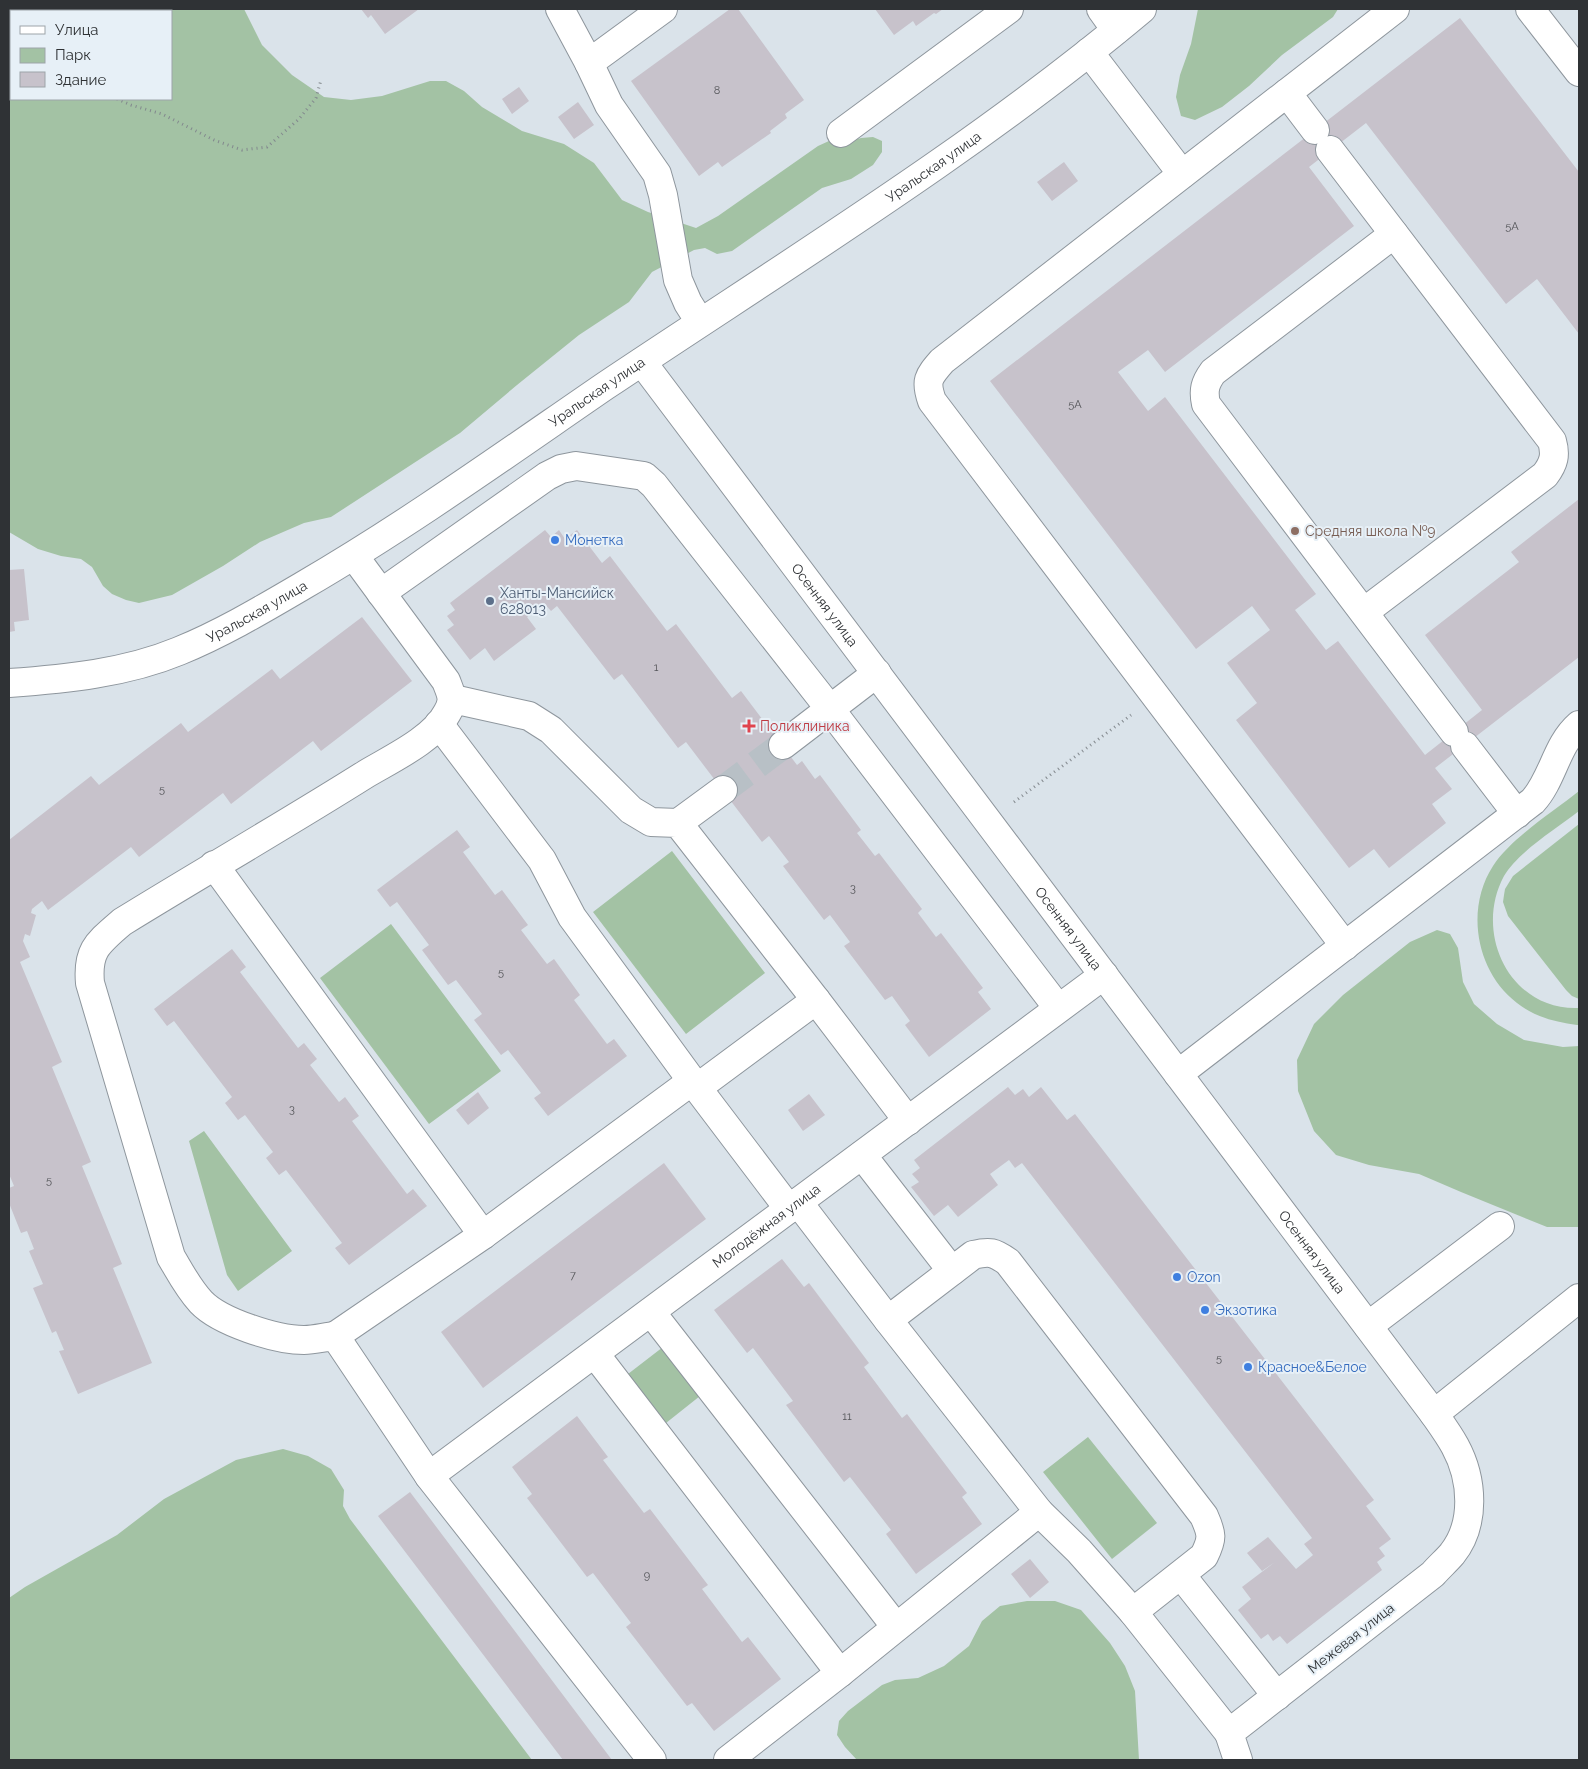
<svg xmlns="http://www.w3.org/2000/svg" width="1588" height="1769" viewBox="0 0 1588 1769" font-family="Raleway,sans-serif">
<rect width="100%" height="100%" fill="#dae3ea"/>
<path fill="#a3c2a4" fill-rule="evenodd" d="M9 9H244L262 45 292 75 324 97 351 100 382 96 430 81H446L464 91 482 107 522 131 564 144 594 163 622 200 648 212 696 228 718 216 818 146 829 141 841 144 861 138 873 137 882 141V152L873 165 851 179 822 188 732 251 717 254 705 248 694 250 652 272 629 302 579 335 517 385 460 433 331 517 304 523 260 542 223 566 172 595 139 603 126 600 112 594 103 586 92 567 81 559 61 556 38 549 9 532ZM11 11H171V99H11Z
M1198 9H1338L1333 17 1282 55 1249 86 1222 107 1195 120 1181 116 1176 97 1180 75 1191 44Z
M1579 791V811C1557 828 1518 852 1504 876 1473 933 1510 1011 1579 1008V1025H1577C1555 1022 1535 1017 1517 1003 1476 972 1465 909 1493 866 1511 838 1553 812 1579 791Z
M1579 824V999L1572 996 1566 990 1508 916 1503 902 1504 895 1505 889 1513 876Z
M672 851 765 973 686 1034 593 912Z
M391 924 501 1071 429 1124 320 978Z
M1437 930 1450 934 1458 948 1463 982 1474 1004 1497 1024 1524 1040 1563 1047 1579 1046V1227H1547L1461 1192 1419 1174 1369 1165 1336 1155 1314 1131 1298 1091 1297 1060 1314 1024 1343 995 1410 942Z
M204 1131 292 1251 238 1291 227 1275 189 1141Z
M663 1347 700 1396 666 1423 628 1374Z
M1088 1437 1157 1523 1112 1559 1043 1472Z
M283 1449 308 1456 331 1469 344 1490 343 1506 350 1519 532 1760H9V1598L25 1587 117 1535 164 1499 236 1460Z
M1027 1601H1055L1081 1610 1110 1643 1125 1666 1135 1691 1139 1760H857L845 1747 837 1735 839 1721 848 1711 882 1685 895 1680 918 1678 944 1666 969 1646 982 1621 1000 1606Z"/>
<path fill="#c7c2cb" d="M361 9H419L385 34 371 15 368 18Z
M730 9H738L804 100 785 114 787 118 770 131 771 133 722 167 718 162 699 176 631 81Z
M875 9H943L936 14 934 13 916 26 913 21 894 35Z
M1460 18 1579 172V334L1537 279 1506 304 1366 123 1309 167 1354 226 1165 372 1148 350 1118 372 1148 411 1165 397 1316 594 1295 610 1326 650 1338 641 1425 755 1482 710 1425 635 1519 562 1511 552 1579 499V657L1435 768 1452 789 1432 804 1446 823 1389 868 1374 849 1349 868 1236 720 1257 703 1227 663 1270 630 1252 606 1196 649 990 381Z
M519 87 529 101 512 114 502 99Z
M578 102 594 125 574 139 558 117Z
M1064 162 1078 181 1052 201 1037 182Z
M545 530 551 537 559 530 565 539 577 530 602 563 610 556 667 631 676 624 732 698 741 691 797 765 802 761 815 779 820 775 861 830 857 833 875 856 879 853 922 909 918 913 936 937 941 933 983 988 978 992 991 1009 929 1057 905 1025 910 1021 892 996 885 1000 844 946 850 942 830 915 824 920 783 866 789 862 769 836 762 842 686 742 678 748 622 674 614 680 557 606 551 611 544 603 527 617 536 629 494 661 485 648 470 660 447 630 454 625 447 616 455 610 450 603Z
M24 569 29 620 14 622 15 631 9 632V570Z
M362 617 412 681 321 751 313 741 231 804 223 793 139 857 131 847 48 910 42 901 32 909 31 913 36 915 30 936 25 934 23 941 30 957 20 962 62 1062 52 1067 91 1162 82 1166 122 1264 113 1268 152 1363 78 1394 59 1351 64 1350 56 1331 52 1333 33 1288 43 1284 29 1251 34 1249 27 1231 21 1233 9 1203V1188L14 1186 9 1174V840L91 776 99 785 181 723 188 732 272 669 280 679Z
M457 830 470 847 463 852 495 895 502 890 528 925 521 930 547 964 554 959 580 995 574 1000 607 1044 614 1039 627 1056 548 1116 534 1098 541 1093 508 1050 501 1055 474 1020 482 1014 456 980 448 985 422 950 429 945 397 902 390 907 377 890Z
M232 949 246 967 240 972 298 1048 304 1043 317 1059 310 1065 339 1102 345 1097 359 1116 352 1121 407 1194 413 1189 427 1206 349 1265 335 1248 342 1243 286 1170 279 1175 266 1158 273 1152 245 1115 238 1120 225 1103 232 1097 174 1021 167 1026 154 1009Z
M1008 1087 1015 1095 1023 1089 1029 1097 1041 1087 1067 1120 1075 1114 1374 1500 1366 1506 1391 1539 1379 1548 1385 1556 1377 1562 1382 1570 1287 1644 1280 1636 1273 1641 1268 1634 1261 1639 1238 1610 1251 1599 1242 1587 1275 1562 1262 1571 1247 1553 1268 1537 1296 1569 1313 1555 1304 1544 1312 1538 1022 1163 1015 1168 1009 1160 990 1174 998 1185 958 1217 948 1205 934 1216 911 1187 919 1182 912 1174 920 1168 914 1160Z
M478 1092 489 1108 468 1125 456 1110Z
M809 1094 825 1115 803 1131 788 1110Z
M664 1163 706 1219 483 1388 441 1332Z
M782 1259 804 1287 809 1283 869 1363 864 1367 902 1418 907 1414 967 1493 962 1497 982 1524 916 1574 886 1534 891 1530 850 1477 844 1482 786 1405 793 1401 753 1348 747 1353 714 1310Z
M577 1416 608 1457 603 1460 644 1513 650 1509 708 1585 702 1589 742 1642 748 1637 781 1679 714 1731 692 1703 687 1706 626 1627 631 1623 593 1573 587 1577 527 1498 532 1494 512 1467Z
M410 1492 612 1760H563L378 1516Z
M1030 1559 1049 1582 1030 1598 1011 1574Z"/>
<g fill="none" stroke-linecap="round" stroke-linejoin="round">
<path stroke="#b8c0c6" stroke-width="28" stroke-dasharray="28 14" stroke-linecap="butt" d="M723 790 783 745"/>
<defs>
<g id="minor">
<path d="M560 9 589 63 663 9"/>
<path d="M1101 9 1116 30"/>
<path d="M1530 9 1579 72"/>
<path d="M1089 52 1182 174"/>
<path d="M589 63 609 105 657 174 663 195 678 280 688 303 700 322"/>
<path d="M1287 93 1315 130"/>
<path d="M841 133 1009 9"/>
<path d="M1330 150 1552 441C1556 455 1554 463 1545 475L1364 612"/>
<path d="M1394 234 1213 372C1205 383 1203 390 1206 404L1454 732"/>
<path id="s1" d="M642 362 1434 1414C1441 1424 1449 1435 1455 1446 1473 1479 1476 1524 1452 1554 1446 1561 1439 1567 1433 1574L1229 1733 1238 1760"/>
<path d="M354 556 446 681C451 694 455 700 447 713 434 739 391 759 366 774 285 825 203 872 122 922 98 943 87 950 90 983L171 1257C180 1272 188 1288 201 1302 220 1322 276 1340 304 1340 314 1340 325 1337 335 1336L429 1476 652 1760"/>
<path d="M381 593 547 476 561 469 576 466 644 476 654 485 830 709 1058 1008"/>
<path id="s2" d="M9 683C66 679 126 673 179 651 223 633 263 609 304 585 407 525 506 454 605 386 787 264 974 150 1142 9"/>
<path d="M453 699 529 716 551 730 631 810 651 822 678 823 816 1000 908 1121"/>
<path d="M439 724 542 860 572 917 692 1081 789 1209"/>
<path d="M783 745 877 673"/>
<path d="M1465 746 1517 814"/>
<path d="M678 823 723 790"/>
<path d="M214 865 483 1235"/>
<path d="M1345 946 932 401C925 381 928 377 942 361L1395 9"/>
<path d="M1178 1074 1533 801C1553 779 1556 745 1579 725"/>
<path d="M697 1088 816 1000"/>
<path d="M862 1155 952 1271"/>
<path d="M651 1312 896 1627"/>
<path d="M888 1320 973 1255C990 1251 994 1252 1008 1262L1204 1516C1212 1534 1213 1538 1204 1556L1133 1612"/>
<path d="M1368 1326 1500 1226"/>
<path d="M335 1336 483 1235 692 1081"/>
<path d="M595 1354 840 1673"/>
<path d="M1434 1414 1579 1298"/>
<path id="s3" d="M429 1476 1104 975"/>
<path d="M1039 1512 1079 1551 1133 1612 1229 1733"/>
<path d="M1181 1575 1277 1696"/>
<path d="M728 1760 840 1673 1039 1512 888 1320 798 1202"/>
</g>
</defs>
<use href="#minor" stroke="#8e969d" stroke-width="30"/>
<path stroke="#82888d" stroke-width="3" stroke-dasharray="1 4" stroke-linecap="butt" d="M9 20 11 22
M117 99 131 105 162 114 214 140 242 150 267 147 299 119 316 98 321 80
M1014 802 1131 715"/>
<use href="#minor" stroke="#fff" stroke-width="28"/>
</g>
<circle fill="#8d6e63" stroke="#e7f0f7" stroke-width="2" cx="1295" cy="531" r="5"/>
<g fill="#3f7fe0" stroke="#e7f0f7" stroke-width="2">
<circle cx="555" cy="540" r="5"/>
<circle cx="1177" cy="1277" r="5"/>
<circle cx="1205" cy="1310" r="5"/>
<circle cx="1248" cy="1367" r="5"/>
</g>
<circle fill="#5c6f8a" stroke="#e7f0f7" stroke-width="2" cx="490" cy="601" r="5"/>
<path fill="#e0444e" stroke="#e7f0f7" stroke-width="2" d="M746.5 718.5h5v5h5v5h-5v5h-5v-5h-5v-5h5z"/>
<g text-anchor="middle" dominant-baseline="central" stroke-width="4" stroke-linejoin="round" paint-order="stroke">
<g font-size="11" fill="#55565a">
<text x="717" y="90">8</text>
<text x="1512" y="226">5А</text>
<text x="1075" y="404">5А</text>
<text x="656" y="667">1</text>
<text x="162" y="789">5</text>
<text x="853" y="888">3</text>
<text x="501" y="972">5</text>
<text x="292" y="1109">3</text>
<text x="49" y="1180">5</text>
<text x="573" y="1275">7</text>
<text x="1219" y="1358">5</text>
<text x="847" y="1416">11</text>
<text x="647" y="1575">9</text>
</g>
<g font-size="14" fill="#2f3235" stroke="#e7f0f7">
<text stroke="none"><textPath href="#s2" startOffset="1071">Уральская улица</textPath></text>
<text stroke="none"><textPath href="#s2" startOffset="666">Уральская улица</textPath></text>
<text stroke="none"><textPath href="#s1" startOffset="304">Осенняя улица</textPath></text>
<text stroke="none"><textPath href="#s2" startOffset="261">Уральская улица</textPath></text>
<text stroke="none"><textPath href="#s1" startOffset="709">Осенняя улица</textPath></text>
<text stroke="none"><textPath href="#s3" startOffset="420">Молодёжная улица</textPath></text>
<text stroke="none"><textPath href="#s1" startOffset="1114">Осенняя улица</textPath></text>
<text transform="translate(1351 1638) rotate(-38)">Межевая улица</text>
</g>
<g font-size="14" fill="#785e54" stroke="#e7f0f7" text-anchor="start">
<text x="1305" y="531">Средняя школа №9</text>
</g>
<g font-size="14" fill="#366cbe" stroke="#e7f0f7" text-anchor="start">
<text x="565" y="540">Монетка</text>
<text x="1187" y="1277">Ozon</text>
<text x="1215" y="1310">Экзотика</text>
<text x="1258" y="1367">Красное&amp;Белое</text>
</g>
<g font-size="14" fill="#4e5e75" stroke="#e7f0f7" text-anchor="start">
<text x="500" y="593">Ханты-Мансийск<tspan x="500" dy="16">628013</tspan></text>
</g>
<g font-size="14" fill="#be3a42" stroke="#e7f0f7" text-anchor="start">
<text x="760" y="726">Поликлиника</text>
</g>
</g>
<rect width="1588" height="1769" fill="none" stroke="#2f3235" stroke-width="20"/>
<rect x="10" y="10" width="162" height="90" fill="#e7f0f7" stroke="#9da4a9"/>
<rect x="20" y="26" width="25" height="8" fill="#ffffff" stroke="#9da4a9"/>
<text x="55" y="35" font-size="15" fill="#2f3235">Улица</text>
<rect x="20" y="48" width="25" height="15" fill="#a3c2a4" stroke="#9da4a9"/>
<text x="55" y="60" font-size="15" fill="#2f3235">Парк</text>
<rect x="20" y="72" width="25" height="15" fill="#c7c2cb" stroke="#9da4a9"/>
<text x="55" y="85" font-size="15" fill="#2f3235">Здание</text>
</svg>
